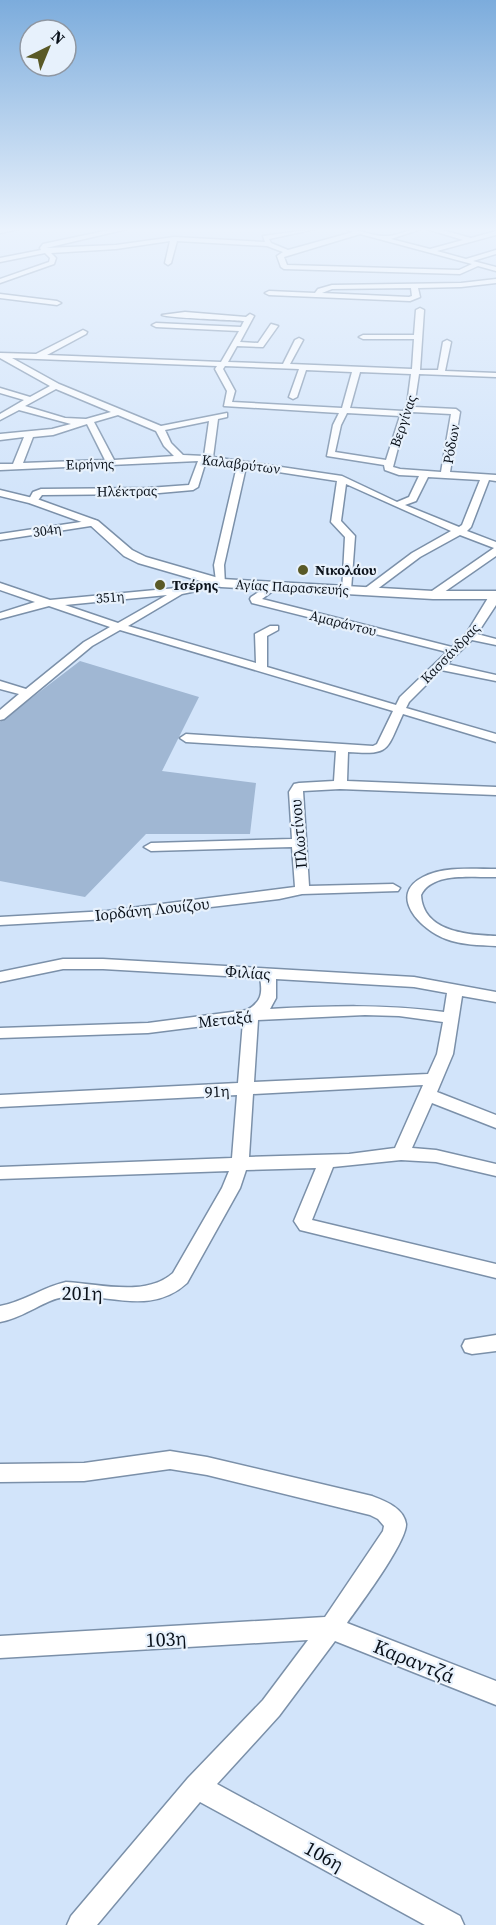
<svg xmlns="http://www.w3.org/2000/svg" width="496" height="1925" viewBox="0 0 496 1925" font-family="'Source Serif 4',serif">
<rect width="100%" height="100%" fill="#d2e4fa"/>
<path fill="#a0b7d3" d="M80 661 199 697 162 771 256 783 250 834H146L85 897 0 881V722Z"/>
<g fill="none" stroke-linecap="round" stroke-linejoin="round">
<defs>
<path id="minor" d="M0 229H19L0 233Z
M114 229H127L46 248 116 245 174 237 265 242 263 236 315 229 269 239 271 243 288 250 353 232 346 229C359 229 371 236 384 236 396 237 408 229 421 229L391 239 430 249 463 240 427 229H438L471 238 496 231V235L437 251 466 259 496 250V254L473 261 496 267V271L478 266 460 274 284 269 281 267 277 256 283 252 267 246 177 241 171 263 168 265 165 263 170 241 116 249 51 253 56 258 54 264 0 283V279L49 262 50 258 45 253 0 262V258L41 250 40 248 43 244ZM360 234 472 264 459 270 287 265 284 257Z
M496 279V283L461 287 418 288 420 297 410 301 269 295 265 293 269 291 315 293 318 289 332 285 461 283ZM411 288 412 296 409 297 322 293 332 289Z
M0 294 57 301 61 303 57 305 0 298Z
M420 308 424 310 420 370H438L443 342 447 340 451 342 445 371 496 373V377L419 374 414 407 456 409 460 412 450 472 496 475V481L489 480 471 527 467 531 496 542V556L437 597H429V593L494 548 460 535 420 557 372 593H364V589L412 553 451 531 346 484 341 521 355 536 351 590 346 593 342 592 345 537 331 522 337 481 246 467 224 565 225 585 182 594 128 626 256 663 255 634 270 626H278V630L267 636V667L396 705 400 697 447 652 252 603 250 599 251 597 274 582 279 585 278 587 262 599 452 647 466 634 491 593 496 592V605L477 634 496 639V645L472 640 447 664 496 675V681L441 670 409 702 406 708 496 734V742L403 714C386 751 391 755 348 752L347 781 496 787V795L340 789 303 791 309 886 393 884 400 888 398 891 302 894 279 899 107 919 0 925V917L107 911 295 887 292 847 151 851 144 847 151 843 292 839 289 792 294 784 299 783 334 781 336 751 186 742 180 738 186 734 373 746 377 744 393 711 120 630 92 646 4 719 0 720V710L19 694 0 689V681L26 689 84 642 110 627 49 606 0 619V613L35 602 0 590V583L50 600 187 587 216 581 214 565 237 466 209 462 205 464 198 487 193 490 148 494 42 495 36 503H30L28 501 33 492 41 489 148 488 189 485 198 461 0 470V464H13L24 437 0 440V434L52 429 71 424 19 410 0 420V414L24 400 0 393V388L30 397 50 386 0 358V353L36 354 83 330 87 332 86 334 47 355 221 362 239 331 156 327 152 325 156 323 241 327 244 321C232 320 167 318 162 315L185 312 246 317 250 314 254 316 240 342 258 343 271 324 278 326 263 347 237 346 228 362 283 364 295 340 299 338 303 340 290 364 412 369 414 339H363L359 337 363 335H414L416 310ZM12 358 217 366 215 369 227 391 224 406 339 413 333 425 327 456 384 465 385 470 399 475 419 476 409 497 397 502 342 476 213 457 218 419 227 417V413L161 426 59 384ZM225 366 299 369 289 397 293 399 297 397 306 370 352 372 342 408 232 402 235 391 223 369ZM360 372 411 374 407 405 403 411 350 408ZM56 389 111 412 86 419 65 418 25 406ZM412 412 451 414 441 472 400 469 393 467 404 425ZM347 413 400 416 386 460 335 452 341 425ZM118 415 156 431 164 446 174 456 114 460 94 422ZM209 421 204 456 183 455 171 443 165 430ZM87 424 105 460 23 463 33 437 53 435ZM428 477 480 480 462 525 459 527 405 505 416 501ZM167 595 118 623 65 605Z
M94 520 97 521V525L0 540V534Z
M496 869V877C474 878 433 871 421 895 423 932 468 935 496 936V946C479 945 462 945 446 939 421 930 387 895 423 877 444 866 473 869 496 869Z
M63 959H103L414 977 496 992V1002L462 996 453 1054 437 1092 496 1115V1128L432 1103 412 1148 436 1150 496 1164V1176L436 1162 401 1160 333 1167 312 1220 496 1264V1278L300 1230 294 1221 316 1168 246 1170 240 1188 187 1283C150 1317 107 1292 65 1297 47 1298 24 1318 0 1322V1306C23 1302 43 1287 66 1282 100 1284 146 1297 173 1273L222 1188 229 1171 0 1179V1167L232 1158 237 1095 0 1107V1095L238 1083 243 1021 148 1033 0 1038V1028L148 1023 247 1010C261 1002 263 994 260 978L103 969H63L0 982V972ZM276 979 414 987 447 993 444 1012C383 1004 330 1006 270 1009L276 998ZM365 1015 399 1016 443 1022 437 1054 428 1074 254 1082 258 1020ZM423 1085 395 1148 349 1154 249 1157 253 1094Z
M496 1335V1351L472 1354 465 1352 462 1346 465 1340Z
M170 1451 207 1457 372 1496C385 1501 404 1508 406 1524 407 1542 359 1606 347 1623L496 1681V1705L335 1641 279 1716 217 1784 460 1916 464 1925H425L200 1802 97 1925H67L71 1916 188 1778 263 1700 308 1640 0 1658V1636L325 1617 383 1531 384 1526 378 1519 370 1515 207 1475 170 1469 84 1481 0 1482V1464L84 1463Z"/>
<path id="tertiary" d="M0 490 37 499 98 521 132 550 146 557 222 579 433 591H496V599H433L221 587 138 563 124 556 90 525 29 503 0 496Z"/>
</defs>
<use href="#minor" stroke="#7b90a9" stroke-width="3"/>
<use href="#tertiary" stroke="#7b90a9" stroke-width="3"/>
<use href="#minor" fill="#fff" fill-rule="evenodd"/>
<use href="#tertiary" fill="#fff" fill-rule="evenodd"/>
</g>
<linearGradient id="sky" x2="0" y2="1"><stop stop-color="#7cacdc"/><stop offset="0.46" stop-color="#ebf3fd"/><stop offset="1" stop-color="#ebf3fd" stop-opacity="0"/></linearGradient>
<rect width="496" height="499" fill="url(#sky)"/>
<g fill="#595926" stroke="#e7f1fc" stroke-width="2">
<circle cx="303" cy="570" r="6"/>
<circle cx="160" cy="585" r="6"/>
</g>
<g text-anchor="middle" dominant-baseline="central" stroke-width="4.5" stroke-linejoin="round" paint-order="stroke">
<g font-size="14" fill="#0a111a" stroke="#e7f1fc">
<text transform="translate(403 421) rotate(-71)">Βεργίνας</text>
<text transform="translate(451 444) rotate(-80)">Ρόδων</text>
<text transform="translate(90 464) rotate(-1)">Ειρήνης</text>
<text transform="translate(241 464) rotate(7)">Καλαβρύτων</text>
<text transform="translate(127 491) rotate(-1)">Ηλέκτρας</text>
<text transform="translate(47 530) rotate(-8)">304η</text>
<text transform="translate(292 587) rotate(3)">Αγίας Παρασκευής</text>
<text transform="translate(110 597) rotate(-5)">351η</text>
<text transform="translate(343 623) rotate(14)">Αμαράντου</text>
<text transform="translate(450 653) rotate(-46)">Κασσάνδρας</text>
</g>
<g font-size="14" font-weight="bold" fill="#0a111a" stroke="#e7f1fc" text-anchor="start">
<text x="315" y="570">Νικολάου</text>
<text x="172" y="585">Τσέρης</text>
</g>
<g font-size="16" fill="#0a111a" stroke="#e7f1fc">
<text transform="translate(298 834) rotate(-95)">Πλωτίνου</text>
<text transform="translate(152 909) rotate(-6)">Ιορδάνη Λουίζου</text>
<text transform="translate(248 972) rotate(4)">Φιλίας</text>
<text transform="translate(225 1019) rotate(-6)">Μεταξά</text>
<text transform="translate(217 1091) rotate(-3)">91η</text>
</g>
<g font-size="20" fill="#0a111a" stroke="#e7f1fc">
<text transform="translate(82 1293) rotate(1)">201η</text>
<text transform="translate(166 1639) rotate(-3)">103η</text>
<text transform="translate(414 1661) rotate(22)">Καραντζά</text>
<text transform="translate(324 1856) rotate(29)">106η</text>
</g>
</g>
<g transform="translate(48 48) rotate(43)"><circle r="28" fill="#e7f1fc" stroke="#8f97a2" stroke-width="1.5"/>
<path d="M0-4.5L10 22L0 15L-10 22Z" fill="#595926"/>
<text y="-9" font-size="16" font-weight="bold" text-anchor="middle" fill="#0a111a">N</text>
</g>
</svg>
